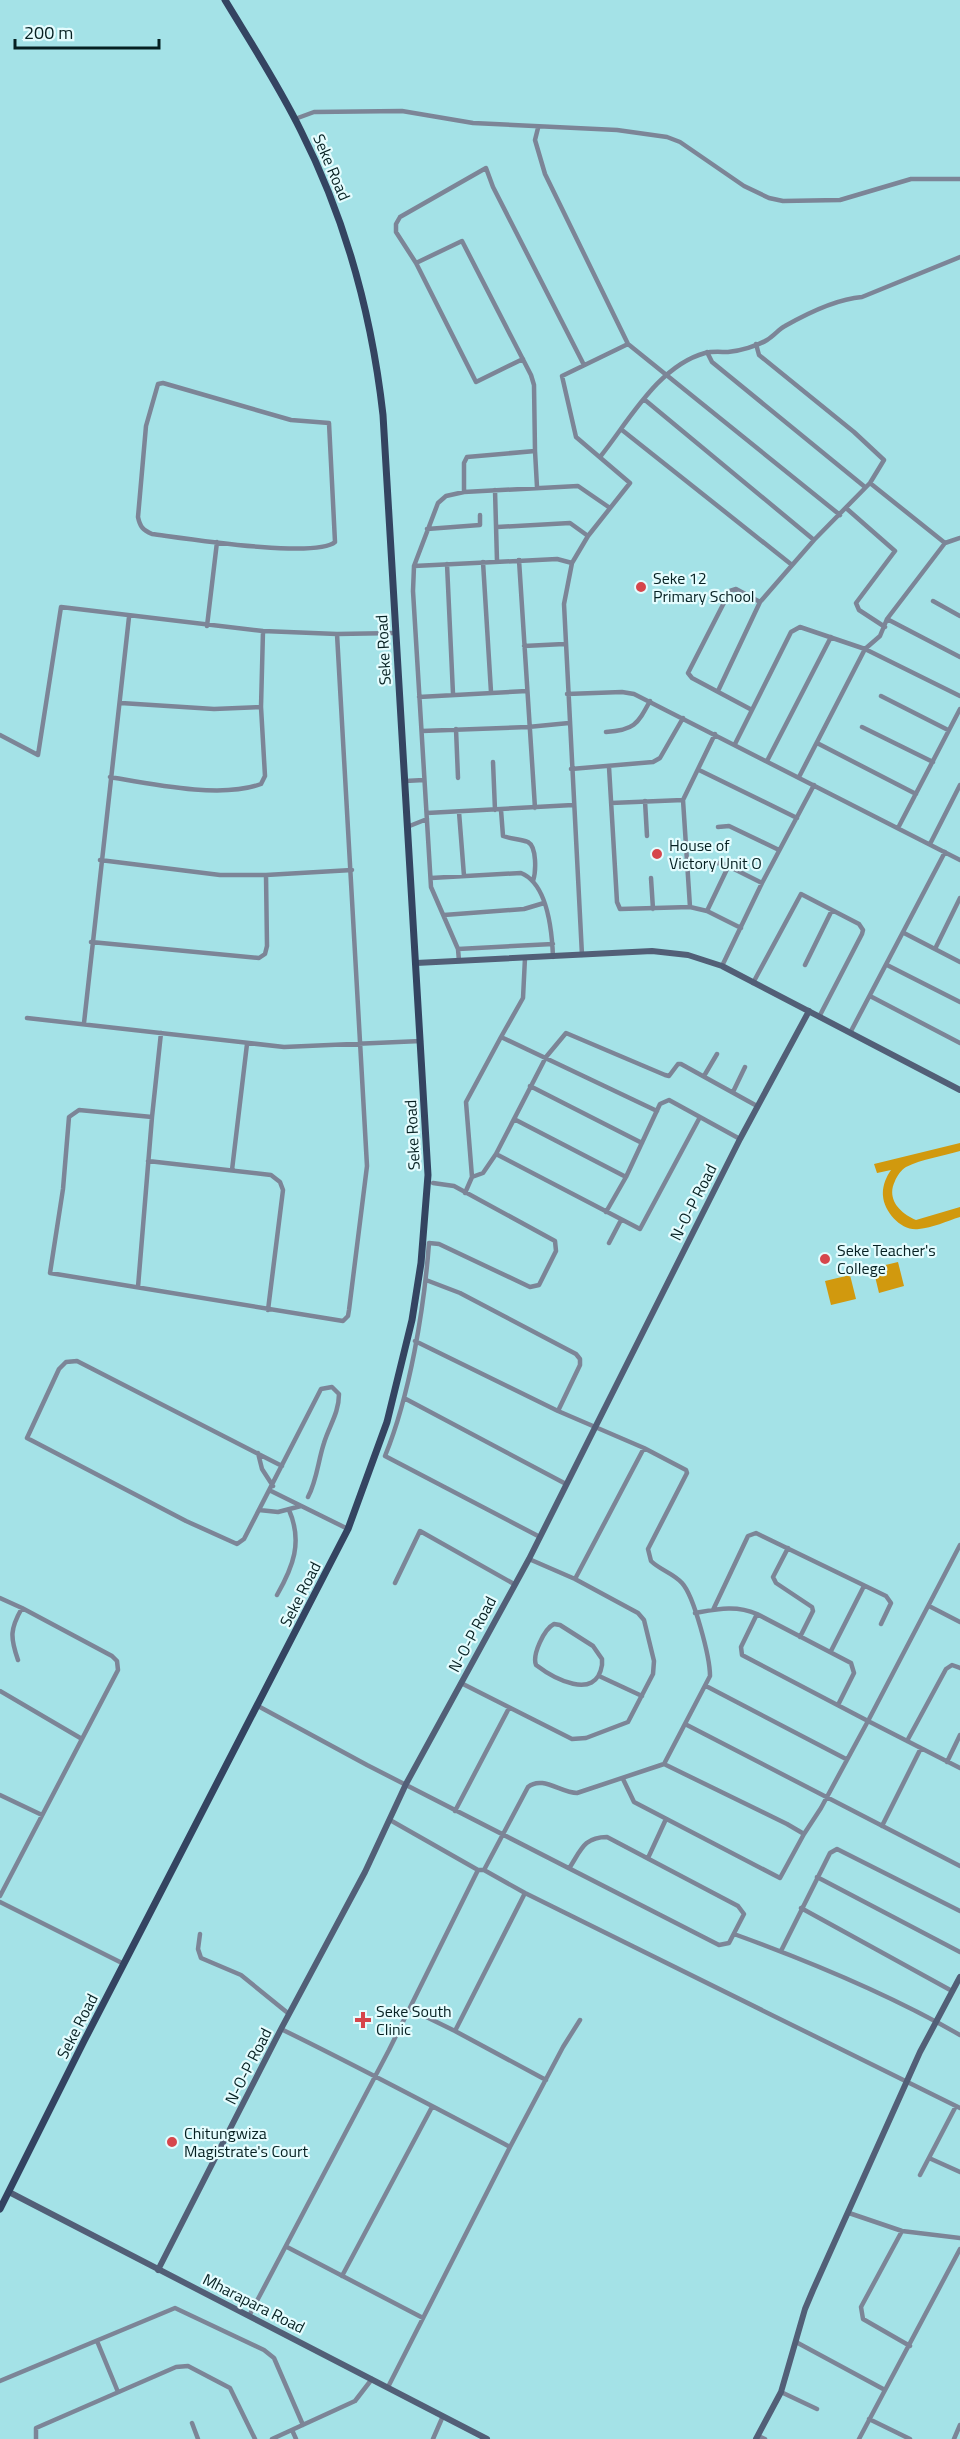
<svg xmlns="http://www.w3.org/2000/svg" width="960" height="2439" viewBox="0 0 960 2439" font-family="'Titillium Web',sans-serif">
<rect width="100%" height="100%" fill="#a4e2e7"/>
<path fill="#d1990e" d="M960 1143V1151C943 1156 922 1159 906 1167 901 1170 897 1176 895 1181 886 1199 900 1213 916 1220L960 1207V1217C947 1221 932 1228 919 1229 902 1232 884 1212 883 1196 882 1187 886 1177 891 1170L877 1173 874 1164Z
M898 1262 904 1286 879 1293 873 1268Z
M850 1275 856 1299 831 1305 825 1281Z"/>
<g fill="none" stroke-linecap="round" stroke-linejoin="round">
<path stroke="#7c8597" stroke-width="4.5" d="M295 119 314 112 402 111 473 123 617 130 667 137 680 142 744 186 769 198 783 201 840 200 911 179H960
M538 128 535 140 545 174 628 344
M416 263 462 241 531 375 534 385 535 451
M707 352 712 362 865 487
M523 359 476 382 416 263 396 232V224L400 217 486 168 493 187 584 365
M163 383 291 420 329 423 335 542C315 559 183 538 152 534 143 530 140 527 138 517L146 426 158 384Z
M645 400 814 540
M622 430 792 565
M600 457C629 421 658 366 705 353 712 351 721 352 728 352 740 351 757 346 767 340 774 336 779 329 785 326 808 313 836 299 862 297L960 257
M870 483 945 543
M495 490 497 561
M464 492V463L467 457 535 451 537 487
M846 508 895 551 856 603 859 610 885 627
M497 527 570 523 588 536
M427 529 480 525V515
M519 560 535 808
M483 562 491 692
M447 564 453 694
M414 566 557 559 572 563
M933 601 960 616
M887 619 945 543 960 538
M207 626 217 542
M524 646 564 644
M718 691 760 602 814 540 870 483 884 460 854 432 759 355 756 344
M567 694 622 692 634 694 960 860
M881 696 948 730
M419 697 527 691
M121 703 214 709 261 707
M752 710 692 678 688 673 730 591 736 589 760 602
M862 727 933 762
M456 729 458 778
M422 731 528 727 569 723
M606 732C634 730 637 725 650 701
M0 735 38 755 61 607 263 631 337 634 396 633
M817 743 916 794
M735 744 791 632 800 627 865 649 880 636 887 619 960 657
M767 761 831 637
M493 762 495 810
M609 767 617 902 620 909 690 907 707 911 741 928
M571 769 653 762 660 758 683 718
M699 770 797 818
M110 777C151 784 222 799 261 784L265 776 261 707 263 631
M799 777 865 649 960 696
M405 781 424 780
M645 801 647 836
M611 803 683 800
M501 810 503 836C511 839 520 839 528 842 537 847 536 872 533 881
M459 812 464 876
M427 813 573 805
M407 827 427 819
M718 827 729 826 779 850
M898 828 960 709
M930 844 960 785
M100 860 220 875H266L352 870
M687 864 722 863 762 883
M431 878 521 873C548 884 552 931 553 957
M651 878 653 909
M690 907 683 800 715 734
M707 911 729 865
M444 915 524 909 544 903
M904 933 960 962
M91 942 259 958 265 954 267 946 266 875
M458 949 553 944
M935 949 960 898
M582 955 564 604 572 563 588 536 630 483 576 437 562 376 628 344 840 515
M525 958 523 998 501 1037 657 1111
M459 961 458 949 431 887 413 591 414 566 438 503 446 496 464 492 578 486 610 508
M805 965 832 910
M887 965 960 1002
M722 966 762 883 814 785
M753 983 801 894 859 924 863 930 862 934 819 1017
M870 996 960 1043
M27 1018 284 1047 421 1041
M84 1023 129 617
M161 1033 152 1117 79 1110 69 1117 63 1189 50 1273 343 1321 348 1316 349 1310 367 1166 337 634
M850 1033 945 852
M704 1076 717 1054
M530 1086 642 1143
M733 1092 745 1067
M514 1119 626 1177
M496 1154 640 1229 700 1117
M148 1161 271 1175 280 1182 283 1190 268 1310
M232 1170 247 1044
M472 1177 466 1102 501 1037
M433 1183 454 1186 555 1241 556 1251 539 1285 530 1287 439 1244 429 1243C424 1309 410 1395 385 1456L540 1537
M465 1193 472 1177 483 1173 496 1154 546 1057 566 1033 665 1075 669 1076 678 1064H681L757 1106
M606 1212 626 1177 660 1104 669 1100 740 1139
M609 1243 621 1220
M426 1280 460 1293 576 1354 580 1359V1365L558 1411
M138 1287 152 1117
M415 1341 558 1411 644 1448 686 1470 687 1473 648 1549 651 1561C660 1570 673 1573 682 1583 694 1596 710 1657 710 1676L664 1764
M404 1398 566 1484
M258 1453 262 1469 273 1486
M282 1466 77 1361 66 1362 59 1369 27 1438 186 1521 237 1544 244 1539 321 1389 332 1387 339 1394C339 1413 329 1426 324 1443 318 1461 317 1480 308 1497
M271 1491 348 1529
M259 1510 278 1512 301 1506
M960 1545 868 1721 960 1768
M788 1548 773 1577 776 1583 812 1607 813 1611 800 1637
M575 1579 644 1448
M395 1583 420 1531 514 1584
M277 1595C293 1567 303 1542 289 1510
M0 1598 22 1608 112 1656 117 1661 118 1670 0 1896
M929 1606 960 1622
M713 1610 748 1536 756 1533 886 1596 891 1603 881 1624
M757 1614 851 1663 854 1673 838 1705
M554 1624 560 1625 593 1646 602 1659V1665C596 1702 553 1678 536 1665 532 1655 544 1629 554 1624Z
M831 1651 864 1586
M18 1660C10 1637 10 1629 22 1608
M599 1676 642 1696
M461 1683 572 1739 586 1738 628 1722 653 1674 654 1661 644 1620 638 1613 575 1579 529 1559
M706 1686 846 1759
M0 1691 82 1739
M258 1706 367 1765 719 1945 729 1943 744 1914 738 1906 607 1837C584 1837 581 1850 570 1867
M685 1724 960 1866
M907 1741 946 1669 952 1665 960 1668
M947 1762 960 1735
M623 1779 634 1802 780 1878 804 1834
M0 1795 42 1815
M455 1811 509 1708
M390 1820 478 1870H484L525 1893 960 2108
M882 1826 921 1748
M648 1858 666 1819
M484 1870 528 1787C542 1775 561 1793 577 1793L664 1764 787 1824 804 1834 821 1808 868 1721 742 1655 741 1647 757 1614C736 1605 718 1609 695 1613
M817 1877 960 1952
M525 1893 455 2031 546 2080
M0 1902 124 1964
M801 1908 952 1991
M200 1934 198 1949 201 1958 241 1975 289 2014
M734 1934C811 1962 889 1994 960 2035
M781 1951 830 1853 837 1849 960 1911
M410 2009 455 2031
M281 2029C359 2067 434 2107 510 2147L388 2387
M510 2147 563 2047 580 2020
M929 2158 960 2172
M920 2175 956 2106
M849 2213 902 2231 960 2238
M902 2231 861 2307 863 2319 910 2346
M287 2247 423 2318
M342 2276 432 2107
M249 2316 389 2050 478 1870
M97 2341 118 2392
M796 2342 885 2390
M0 2381 175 2308 264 2350 274 2358 303 2425
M781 2392 817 2409
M869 2419 910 2439
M192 2423 198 2439
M292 2430 296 2439
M758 2436 765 2439
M36 2439V2428L176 2367 188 2366 230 2388 255 2439
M272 2439 355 2401 372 2379
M433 2439 443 2416
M859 2439 960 2249
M954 2439 960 2425"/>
<path stroke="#525f77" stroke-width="6" d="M416 963 652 951 688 955 722 966 960 1090
M9 2192 487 2439
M158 2270 281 2029 365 1872 406 1784 529 1559 740 1139 809 1011
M756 2439 781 2392 805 2309 813 2290 920 2052 960 1977"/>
<path stroke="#344461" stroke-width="7" d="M0 2209 84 2041 348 1529 387 1422 412 1320 421 1263 428 1175 383 415C372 317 346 220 301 131 279 86 251 43 225 0"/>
</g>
<g fill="#d6464c" stroke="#e4fcfe" stroke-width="2">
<circle cx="641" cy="587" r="6"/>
<circle cx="657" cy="854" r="6"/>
<circle cx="825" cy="1259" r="6"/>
<path d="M360 2011h6v6h6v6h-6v6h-6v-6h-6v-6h6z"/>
<circle cx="172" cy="2142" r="6"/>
</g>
<g text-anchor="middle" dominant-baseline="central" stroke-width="4.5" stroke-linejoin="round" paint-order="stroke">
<g font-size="16" fill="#062022" stroke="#e4fcfe">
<text transform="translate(332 167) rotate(67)">Seke Road</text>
<text transform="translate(383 650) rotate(-93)">Seke Road</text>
<text transform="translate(412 1135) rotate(-93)">Seke Road</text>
<text transform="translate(693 1202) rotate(-63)">N-O-P Road</text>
<text transform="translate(300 1594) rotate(-63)">Seke Road</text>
<text transform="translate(472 1634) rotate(-62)">N-O-P Road</text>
<text transform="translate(77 2026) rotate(-63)">Seke Road</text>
<text transform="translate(248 2066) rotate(-63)">N-O-P Road</text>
<text transform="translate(254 2303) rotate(27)">Mharapara Road</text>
</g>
<g font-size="16" fill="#062022" stroke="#e4fcfe" text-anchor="start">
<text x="653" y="578">Seke 12<tspan x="653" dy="18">Primary School</tspan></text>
<text x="669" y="845">House of<tspan x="669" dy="18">Victory Unit O</tspan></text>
<text x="837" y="1250">Seke Teacher's<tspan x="837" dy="18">College</tspan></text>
<text x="376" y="2011">Seke South<tspan x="376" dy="18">Clinic</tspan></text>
<text x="184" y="2133">Chitungwiza<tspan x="184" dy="18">Magistrate's Court</tspan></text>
</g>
</g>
<path d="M15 39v9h144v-9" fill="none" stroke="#062022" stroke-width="3"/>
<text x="24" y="39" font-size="18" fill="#062022" stroke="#e4fcfe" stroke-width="4.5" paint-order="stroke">200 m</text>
</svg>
